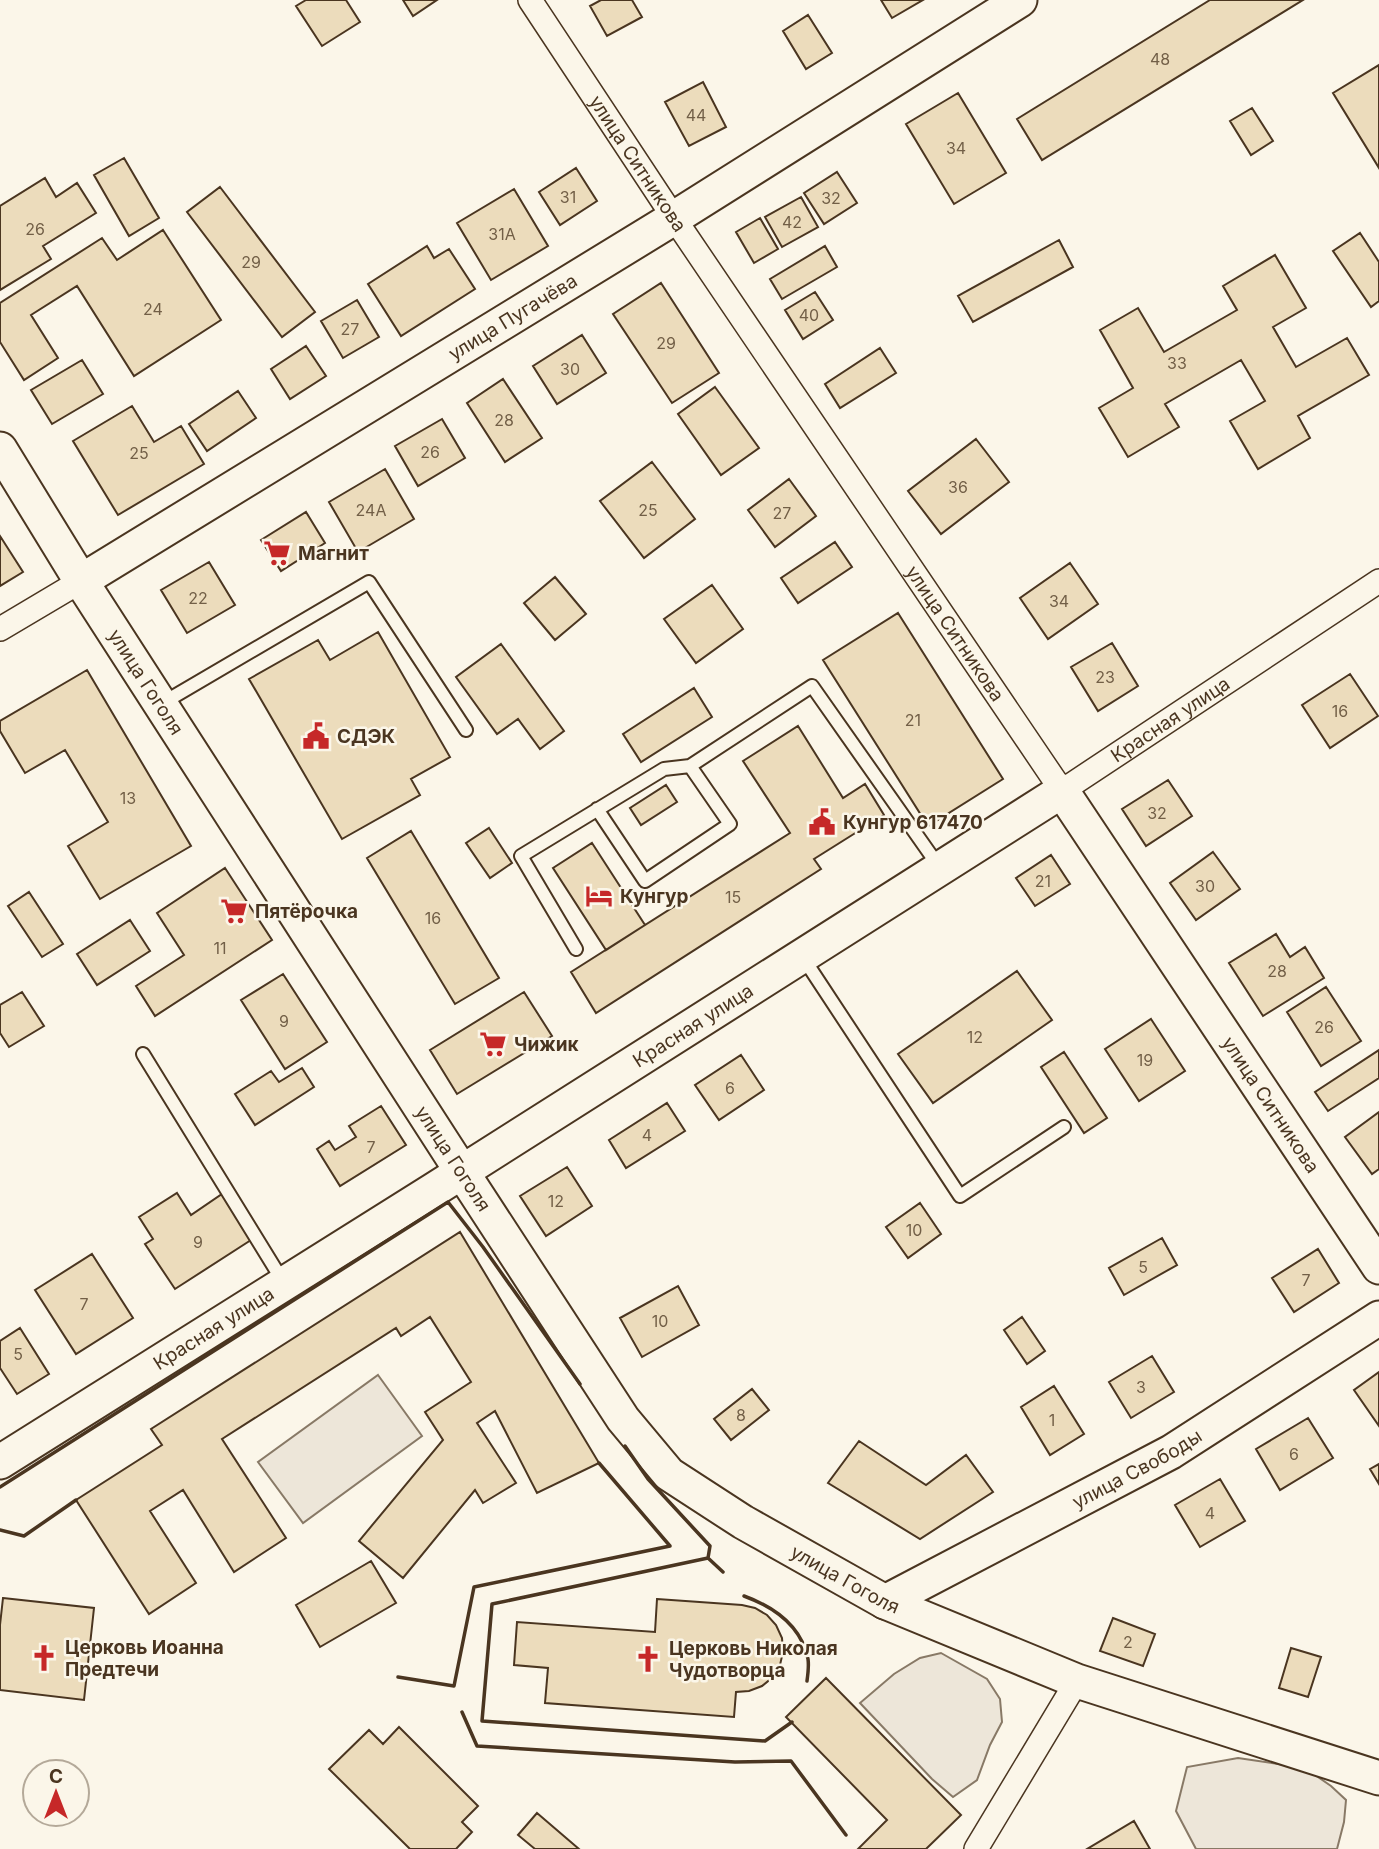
<svg xmlns="http://www.w3.org/2000/svg" width="1379" height="1849" viewBox="0 0 1379 1849" font-family="Inter,sans-serif">
<rect width="100%" height="100%" fill="#fbf6e9"/>
<path fill="#ede6d9" stroke="#887966" stroke-width="2" d="M378 1375 422 1436 303 1523 258 1462Z
M941 1653 987 1679 1000 1699 1002 1722 990 1745 977 1780 953 1797 932 1779 860 1703 894 1674 920 1658Z
M1238 1758 1305 1768 1331 1786 1346 1800 1344 1822 1337 1849H1196L1176 1811 1187 1767Z"/>
<path fill="#ecdcbc" stroke="#4a3520" stroke-width="2" d="M306 0H346L360 22 322 46 296 6Z
M403 0H437L413 16Z
M601 0H632L642 17 607 36 590 6Z
M881 0H923L892 18Z
M1210 0H1303L1042 160 1017 119Z
M808 15 832 53 806 69 783 31Z
M1379 65V168L1333 93Z
M703 82 726 127 689 146 665 102Z
M958 93 1006 173 954 204 906 124Z
M1252 108 1273 141 1251 155 1230 121Z
M124 158 159 218 129 236 94 175Z
M576 168 597 201 560 225 539 192Z
M837 172 857 203 824 224 804 193Z
M45 178 56 197 77 183 96 213 43 246 51 259 0 290V206Z
M220 187 315 312 282 337 187 212Z
M514 189 548 246 491 280 457 223Z
M801 197 818 227 782 247 765 217Z
M760 218 778 249 754 263 736 232Z
M163 230 221 320 134 376 77 286 31 315 58 358 24 380 0 342V303L102 238 117 260Z
M1360 233 1379 262V301L1371 307 1333 251Z
M1059 240 1073 267 973 322 958 296Z
M427 246 434 258 449 249 475 289 401 336 368 284Z
M825 246 837 267 782 299 770 279Z
M1275 255 1306 308 1273 327 1296 367 1347 338 1369 375 1298 416 1310 438 1258 469 1230 421 1265 401 1241 360 1165 404 1179 427 1128 457 1099 408 1133 388 1100 330 1138 308 1164 352 1237 310 1223 286Z
M661 283 719 373 672 403 613 314Z
M815 292 833 320 803 339 785 310Z
M357 300 379 337 343 358 321 321Z
M582 335 606 373 557 404 533 366Z
M306 346 326 376 290 399 271 369Z
M880 348 896 373 840 408 825 384Z
M82 360 103 394 52 424 31 390Z
M503 379 542 438 505 462 467 403Z
M715 387 759 448 721 475 678 414Z
M238 391 256 418 207 451 189 424Z
M132 406 154 442 181 426 204 464 118 515 73 441Z
M442 419 465 458 418 486 395 446Z
M976 439 1009 482 941 534 908 491Z
M652 462 695 519 644 558 600 501Z
M385 469 414 519 358 552 329 502Z
M789 479 816 516 775 547 748 510Z
M306 512 325 543 281 571 261 540Z
M0 536 23 572 0 586Z
M835 542 852 567 798 603 781 578Z
M209 562 235 605 187 633 161 590Z
M1070 563 1098 604 1048 639 1020 598Z
M555 577 586 614 555 640 524 603Z
M712 585 743 629 696 663 664 619Z
M898 613 1003 779 928 826 823 660Z
M378 632 450 757 411 779 420 795 342 839 249 679 318 640 330 660Z
M1112 643 1138 686 1098 711 1071 667Z
M501 644 564 731 540 749 518 719 497 734 456 677Z
M87 670 191 846 100 899 68 846 108 822 65 750 25 773 0 731V721Z
M1350 674 1378 716 1330 748 1302 705Z
M694 688 712 717 641 762 623 734Z
M798 726 843 798 865 784 884 815 814 859 821 869 596 1013 571 972 790 833 743 761Z
M1168 780 1192 816 1146 846 1122 809Z
M666 785 677 802 641 825 630 808Z
M489 828 512 863 490 878 466 843Z
M411 831 499 978 455 1004 367 858Z
M592 843 645 925 606 950 553 868Z
M1213 852 1240 889 1196 920 1170 883Z
M1051 855 1070 884 1035 906 1016 878Z
M225 868 272 940 155 1016 136 986 184 955 157 913Z
M29 892 63 944 42 957 8 906Z
M130 920 150 951 97 985 77 954Z
M1276 934 1290 957 1305 947 1324 978 1263 1016 1229 963Z
M1017 971 1052 1020 933 1103 898 1054Z
M283 974 327 1042 285 1069 241 1000Z
M1326 987 1361 1041 1321 1066 1287 1012Z
M22 992 44 1026 9 1047 0 1033V1005Z
M524 992 552 1036 457 1094 430 1050Z
M1151 1019 1185 1071 1139 1101 1105 1049Z
M1379 1050V1078L1328 1111 1315 1092Z
M1064 1052 1107 1118 1084 1133 1041 1067Z
M741 1055 764 1090 719 1120 695 1085Z
M302 1068 314 1087 255 1125 235 1094 271 1071 279 1082Z
M667 1103 685 1131 626 1168 609 1140Z
M381 1106 406 1145 340 1186 317 1149 329 1141 335 1150 356 1137 349 1126Z
M1379 1112V1169L1372 1174 1345 1137Z
M567 1167 592 1206 546 1236 520 1196Z
M177 1193 191 1215 222 1194 251 1240 175 1289 145 1244 153 1239 139 1217Z
M920 1203 941 1234 908 1258 886 1227Z
M460 1232 599 1463 537 1493 495 1411 477 1423 516 1483 483 1503 475 1490 403 1578 359 1541 443 1440 425 1412 471 1382 430 1317 401 1336 396 1328 222 1439 286 1538 234 1572 183 1490 150 1511 196 1583 149 1614 76 1500 162 1445 151 1429Z
M1162 1238 1177 1265 1124 1295 1109 1268Z
M1318 1249 1339 1283 1294 1312 1272 1278Z
M92 1254 133 1318 76 1354 35 1290Z
M678 1286 699 1325 642 1357 620 1318Z
M1022 1317 1045 1351 1027 1364 1004 1330Z
M20 1328 49 1374 17 1394 0 1368V1341Z
M1152 1356 1174 1392 1131 1418 1109 1382Z
M1379 1372V1426L1354 1390Z
M1054 1386 1084 1434 1050 1455 1021 1407Z
M752 1389 769 1410 731 1440 714 1419Z
M1308 1418 1333 1458 1280 1490 1256 1449Z
M859 1441 926 1485 966 1455 993 1492 920 1539 828 1483Z
M1379 1464V1484L1370 1469Z
M1220 1479 1245 1521 1200 1547 1175 1505Z
M371 1561 396 1603 320 1647 296 1605Z
M3 1598 94 1608 84 1700 0 1690V1625Z
M657 1599 742 1605 755 1608 767 1615 776 1625 782 1638 783 1652 780 1665 773 1677 762 1686 749 1691 736 1692 734 1717 545 1703 548 1668 514 1665 517 1622 655 1632Z
M1113 1618 1155 1634 1143 1666 1100 1651Z
M1291 1648 1321 1657 1308 1697 1279 1688Z
M826 1678 961 1815 926 1849H858L887 1820 786 1717Z
M399 1727 478 1806 462 1822 472 1832 456 1849H410L329 1769 369 1730 383 1744Z
M537 1813 579 1849H535L518 1835Z
M1134 1821 1150 1849H1087Z"/>
<g fill="none" stroke-linecap="round" stroke-linejoin="round">
<defs>
<path id="lane" d="M161 704 369 582 466 730
M597 809 645 881 730 824 690 766
M576 949 521 856 664 769 690 766 812 686 940 868
M802 956 960 1196 1064 1127
M143 1054 284 1283"/>
<g id="street">
<path id="s1" d="M530 0 674 218 1062 791 1379 581"/>
<path d="M0 629 81 581"/>
<path d="M976 1849 1077 1681"/>
</g>
<g id="secondary">
<path id="s2" d="M0 449 81 581 462 1172 623 1419 669 1474 743 1522 885 1602 1077 1681 1379 1778"/>
<path id="s3" d="M81 581 674 218 1020 0"/>
<path id="s4" d="M0 1462 435 1189 1062 791 1379 1267"/>
<path id="s5" d="M885 1602 1171 1452 1379 1318"/>
</g>
</defs>
<use href="#lane" stroke="#4a3520" stroke-width="16"/>
<use href="#street" stroke="#4a3520" stroke-width="26"/>
<use href="#secondary" stroke="#4a3520" stroke-width="37"/>
<use href="#lane" stroke="#fbf6e9" stroke-width="12"/>
<use href="#street" stroke="#fbf6e9" stroke-width="23"/>
<use href="#secondary" stroke="#fbf6e9" stroke-width="33"/>
<path stroke="#4a3520" stroke-width="3.5" d="M625 1446 648 1479 710 1546 708 1558
M0 1487 448 1202 483 1247 580 1384
M0 1530 24 1536 76 1500
M723 1572 708 1558 492 1604 482 1721 765 1741 792 1722
M744 1596C774 1607 801 1625 808 1659 809 1666 808 1674 807 1681
M398 1677 454 1686 474 1587 670 1546 599 1463
M462 1712 477 1746 735 1762 791 1761 846 1835"/>
</g>
<defs>
<symbol id="supermarket-bare" viewBox="-9 -9 18 18"><path d="M-6-5.5h2.5l.6 2H6L4.5 2H-2.5L-4.4-4H-6ZM-1.5 3.2a1.3 1.3 0 1 0 .1 0ZM3 3.2a1.3 1.3 0 1 0 .1 0Z" fill="#c62828" stroke="#fbf6e9" stroke-width="2.5" paint-order="stroke"/></symbol>
<symbol id="civic-bare" viewBox="-9 -9 18 18"><path d="M-.6-6.5H3V-4.5H.6V-3L4-1V1h2V6H-6V1h2V-1L-.6-3ZM-1.2 2.5V6h2.4V2.5Z" fill="#c62828" stroke="#fbf6e9" stroke-width="2.5" paint-order="stroke"/></symbol>
<symbol id="hotel-bare" viewBox="-9 -9 18 18"><path d="M-6-4.5h1.5V1H6V5H4.5V3h-9V5H-6ZM-4 0a1.8 1.8 0 1 1 3.6 0ZM.5 0V-2.5h3Q6-2.5 6 0Z" fill="#c62828" stroke="#fbf6e9" stroke-width="2.5" paint-order="stroke"/></symbol>
<symbol id="church-bare" viewBox="-9 -9 18 18"><path d="M-1.2-6h2.4v3.5h3.3v2.4h-3.3V6h-2.4V-.1h-3.3v-2.4h3.3Z" fill="#c62828" stroke="#fbf6e9" stroke-width="2.5" paint-order="stroke"/></symbol>
</defs>
<g fill-rule="evenodd">
<use href="#supermarket-bare" x="258" y="534" width="38" height="38"/>
<use href="#civic-bare" x="297" y="717" width="38" height="38"/>
<use href="#civic-bare" x="803" y="803" width="38" height="38"/>
<use href="#hotel-bare" x="580" y="877" width="38" height="38"/>
<use href="#supermarket-bare" x="215" y="892" width="38" height="38"/>
<use href="#supermarket-bare" x="474" y="1025" width="38" height="38"/>
<use href="#church-bare" x="25" y="1639" width="38" height="38"/>
<use href="#church-bare" x="629" y="1640" width="38" height="38"/>
</g>
<g text-anchor="middle" dominant-baseline="central" stroke-width="5" stroke-linejoin="round" paint-order="stroke">
<g font-size="16" fill="#725f47">
<text x="1160" y="59">48</text>
<text x="696" y="115">44</text>
<text x="956" y="148">34</text>
<text x="568" y="197">31</text>
<text x="831" y="198">32</text>
<text x="792" y="222">42</text>
<text x="35" y="229">26</text>
<text x="502" y="234">31А</text>
<text x="251" y="262">29</text>
<text x="153" y="309">24</text>
<text x="809" y="315">40</text>
<text x="350" y="329">27</text>
<text x="666" y="343">29</text>
<text x="1177" y="363">33</text>
<text x="570" y="369">30</text>
<text x="504" y="420">28</text>
<text x="430" y="452">26</text>
<text x="139" y="453">25</text>
<text x="958" y="487">36</text>
<text x="371" y="510">24А</text>
<text x="648" y="510">25</text>
<text x="782" y="513">27</text>
<text x="198" y="598">22</text>
<text x="1059" y="601">34</text>
<text x="1105" y="677">23</text>
<text x="1340" y="711">16</text>
<text x="913" y="720">21</text>
<text x="128" y="798">13</text>
<text x="1157" y="813">32</text>
<text x="1043" y="881">21</text>
<text x="1205" y="886">30</text>
<text x="733" y="897">15</text>
<text x="433" y="918">16</text>
<text x="220" y="948">11</text>
<text x="1277" y="971">28</text>
<text x="284" y="1021">9</text>
<text x="1324" y="1027">26</text>
<text x="975" y="1037">12</text>
<text x="1145" y="1060">19</text>
<text x="730" y="1088">6</text>
<text x="647" y="1135">4</text>
<text x="371" y="1147">7</text>
<text x="556" y="1201">12</text>
<text x="914" y="1230">10</text>
<text x="198" y="1242">9</text>
<text x="1143" y="1267">5</text>
<text x="1306" y="1280">7</text>
<text x="84" y="1304">7</text>
<text x="660" y="1321">10</text>
<text x="18" y="1354">5</text>
<text x="1141" y="1387">3</text>
<text x="741" y="1415">8</text>
<text x="1052" y="1420">1</text>
<text x="1294" y="1454">6</text>
<text x="1210" y="1513">4</text>
<text x="1128" y="1642">2</text>
</g>
<g font-size="19" fill="#4a3520" stroke="#fbf6e9">
<text stroke="none"><textPath href="#s1" startOffset="196">улица Ситникова</textPath></text>
<text stroke="none"><textPath href="#s3" startOffset="506">улица Пугачёва</textPath></text>
<text stroke="none"><textPath href="#s1" startOffset="763">улица Ситникова</textPath></text>
<text stroke="none"><textPath href="#s2" startOffset="275">улица Гоголя</textPath></text>
<text stroke="none"><textPath href="#s1" startOffset="1083">Красная улица</textPath></text>
<text stroke="none"><textPath href="#s4" startOffset="819">Красная улица</textPath></text>
<text stroke="none"><textPath href="#s4" startOffset="1633">улица Ситникова</textPath></text>
<text stroke="none"><textPath href="#s2" startOffset="842">улица Гоголя</textPath></text>
<text stroke="none"><textPath href="#s4" startOffset="252">Красная улица</textPath></text>
<text stroke="none"><textPath href="#s5" startOffset="285">улица Свободы</textPath></text>
<text stroke="none"><textPath href="#s2" startOffset="1430">улица Гоголя</textPath></text>
</g>
<g font-size="19" font-weight="bold" fill="#4a3520" stroke="#fbf6e9" text-anchor="start">
<text x="298" y="553">Магнит</text>
<text x="337" y="736">СДЭК</text>
<text x="843" y="822">Кунгур 617470</text>
<text x="620" y="896">Кунгур</text>
<text x="255" y="911">Пятёрочка</text>
<text x="514" y="1044">Чижик</text>
<text x="65" y="1647">Церковь Иоанна<tspan x="65" dy="22">Предтечи</tspan></text>
<text x="669" y="1648">Церковь Николая<tspan x="669" dy="22">Чудотворца</tspan></text>
</g>
</g>
<g transform="translate(56 1793)"><circle r="33" fill="#fbf6e9" stroke="#b4a999" stroke-width="2"/>
<path d="M0-5L12 26L0 18L-12 26Z" fill="#c62828"/>
<text y="-10" font-size="19" font-weight="bold" text-anchor="middle" fill="#4a3520">С</text>
</g>
</svg>
